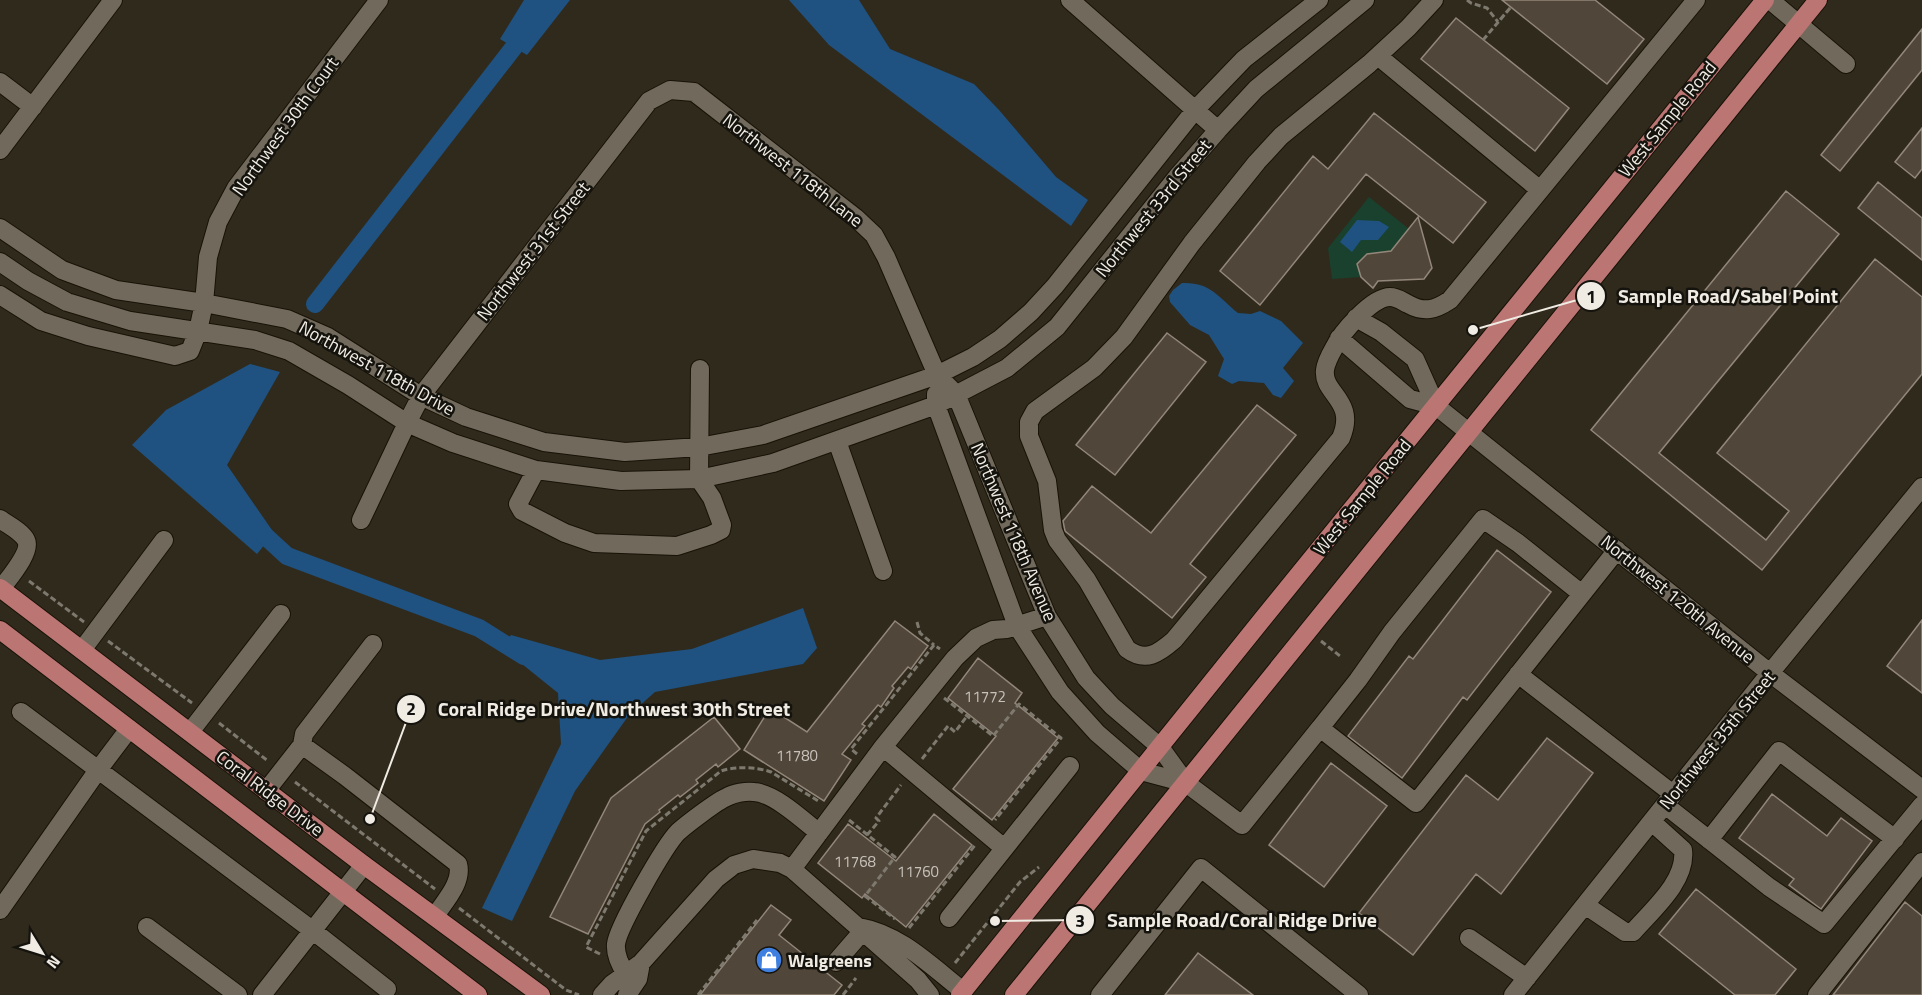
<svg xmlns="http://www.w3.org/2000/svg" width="1922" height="995" viewBox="0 0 1922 995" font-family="'Titillium Web',sans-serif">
<rect width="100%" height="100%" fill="#302a1d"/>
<path fill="#19412d" d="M1369 197 1409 229 1391 251 1366 254 1357 264 1361 277 1332 279 1328 248Z"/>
<path fill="#1f5280" d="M524 0H570L527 55 500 39Z
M789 0H859L890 49 974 84 999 110 1056 177 1088 200 1071 226 829 45Z
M1357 220 1379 221 1389 227 1378 240H1361L1352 252 1340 242Z
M1182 283C1211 282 1218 297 1238 313L1251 314 1260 311 1281 321 1303 343 1283 368 1294 381 1281 398 1273 395 1264 383 1239 381 1232 384 1218 376 1224 359 1209 335 1190 325 1170 302 1169 296 1173 290Z
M250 364 280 372 227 465 274 533 257 554 132 445 166 410Z
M803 608 817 648 803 664 655 692 629 715 575 791 512 921 482 908 561 744 558 693 502 648 511 635 600 660 692 649Z"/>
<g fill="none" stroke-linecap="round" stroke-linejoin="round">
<path stroke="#1f5280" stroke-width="18" d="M315 304 514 47
M252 524 287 556 479 628 524 656"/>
</g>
<path fill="#50463a" stroke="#93877a" stroke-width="1.5" d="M1502 0H1595L1644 39 1607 84Z
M1456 18 1569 108 1535 151 1421 59Z
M1922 29V70L1840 171 1821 155Z
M1374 113 1486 202 1453 243 1366 174 1260 305 1220 271 1313 156 1328 169Z
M1922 128V169L1915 178 1895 162Z
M1878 182 1922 218V260L1858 208Z
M1786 191 1839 234 1659 453 1766 540 1789 511 1717 453 1875 259 1922 297V374L1762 570 1591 430Z
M1418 217 1432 268 1424 279 1378 281 1373 288 1361 277 1357 264 1367 254 1391 251Z
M1167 333 1206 362 1115 475 1076 445Z
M1257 405 1296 435 1190 564 1206 577 1172 618 1065 531 1063 521 1092 486 1151 533Z
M1497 550 1551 592 1467 700 1463 697 1402 778 1348 736 1409 656 1413 659Z
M1922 620V693L1887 666Z
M895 621 928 646 911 669 908 667 892 686 894 688 881 707 878 705 862 724 865 726 842 754 851 760 824 801 744 750 770 708 807 732Z
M978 658 1022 693 1015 703 1058 738 992 820 953 789 996 736 948 698Z
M714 717 740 749 718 767 716 764 696 780 698 783 680 797 678 795 659 810 660 812 645 824 588 934 550 917 611 798Z
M1547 738 1593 773 1501 894 1476 874 1413 955 1359 913 1466 775 1498 800Z
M1331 763 1387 806 1324 887 1269 845Z
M1772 794 1827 836 1841 818 1872 841 1821 909 1789 885 1794 879 1739 838Z
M934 814 972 845 906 927 865 894 862 898 818 863 848 824 896 861Z
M1696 889 1796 969 1775 995H1735L1659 934Z
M1905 902 1922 916V995H1833Z
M771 905 791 920 779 935 842 985 834 995H700Z
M1198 953 1253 995H1165Z"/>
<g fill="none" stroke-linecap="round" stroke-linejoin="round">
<defs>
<path id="minor" d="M1070 0 1218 130
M1434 0 1408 28 1369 64 1281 136 1257 162 1192 243 1124 337 1094 368 1035 411 1029 422V436L1047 481 1053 530 1057 540 1087 580 1127 649C1146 663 1159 653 1174 640L1341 438C1357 400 1322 394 1325 370 1326 362 1330 355 1334 348 1341 333 1372 297 1390 297 1397 297 1402 301 1408 304 1424 313 1435 310 1450 300L1696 0
M1770 0 1846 64
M1378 56 1540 190
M0 82 33 107
M0 150 113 0
M0 228 62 270 116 290 204 303 287 319 328 337 421 396 466 417 544 442 625 452 699 447 763 435 937 375 973 357 1000 339 1031 312 1055 286 1195 110 1244 59 1319 0
M0 262 28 281 67 302 130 321 255 340 289 351 348 385 407 423 453 443 536 470 621 481 699 479 773 463 936 405 1007 368 1057 327 1177 177 1218 130 1256 89 1365 0
M0 295 41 321 88 336 175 356 190 351 198 331 204 303 208 257 218 222 236 188 379 0
M1356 318 1381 332 1415 359 1436 406
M1339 338 1410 399 1436 406 1770 673 1922 789
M936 394V405L1017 626 1060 692 1097 733 1141 771 1186 783
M837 441 883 571
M536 470 518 504 522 511 565 533 594 543 677 546 711 535 721 530 722 525 712 498 699 479 700 369
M0 519C8 525 21 531 26 540 32 552 8 579 1 589
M361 520 407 423 421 396 649 101 670 90 694 92 856 218 874 235 886 257 937 375 956 394 1047 616 1086 678 1112 706 1160 747 1186 783 1242 825 1320 728
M1582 594 1518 543 1483 519 1392 632 1358 680 1320 728 1416 803 1617 550
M82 650 164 540
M1518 674 1673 794
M21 712 312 930 387 989
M190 732 281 614
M302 745 304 734 373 644
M883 747 1004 848
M266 791 302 745 345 776 458 864C463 882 445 901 435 916
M1665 805 1769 887 1824 924 1922 805
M1709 840 1779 751 1895 839
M792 869 883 747 955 658 976 638 993 630 1007 629 1047 616
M1585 905 1625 932H1633C1652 910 1687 881 1683 850L1652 822
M0 910 98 770 129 729
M949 918 1070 766
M147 927 238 995
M859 927C900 934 931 966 963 991
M1469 938 1527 978
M836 962 862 932
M626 974C620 965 615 955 616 944 618 927 665 845 678 832 687 824 717 801 727 797 734 793 746 791 754 792 774 793 803 820 819 833
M262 995 364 865
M602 995 612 984 641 963 716 879 734 865 753 859 780 863 792 869 918 980 930 995
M627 995 638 979 641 963
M1100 995 1201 868 1359 995
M1513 995 1770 673 1922 487
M1817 995 1922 862"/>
<path id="major" d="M0 588 364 865 541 995
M0 630 478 995
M960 995 1265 616 1765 0
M1014 995 1818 0"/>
</defs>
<use href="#minor" stroke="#181207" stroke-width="20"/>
<use href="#major" stroke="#181207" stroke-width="20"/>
<path stroke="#7e796e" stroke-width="3" stroke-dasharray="6 3" stroke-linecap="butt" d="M1467 0 1471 3 1487 8 1498 22
M1483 40 1511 7 1498 22
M29 581 84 622
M917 622 920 633 934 645
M108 641 192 703
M1321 641 1340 656
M944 698 993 736 1019 704 1061 738 995 820
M219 723 268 761
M857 754 851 749 934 645 940 649
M922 759 948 726 955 732 967 716
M295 782 435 889
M849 820 895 857 865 896 895 919
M867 835 879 821 876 818 901 785
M459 908 566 990 579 995
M909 928 976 844
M600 954 586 947 646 831 721 771C735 766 757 767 771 772L820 802
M955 963 1020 882 1039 867
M698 995 757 920
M843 995 856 978"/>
<use href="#minor" stroke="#716a5c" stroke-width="18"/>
<use href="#major" stroke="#bb7573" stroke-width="18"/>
</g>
<defs>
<symbol id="shop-disc" viewBox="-11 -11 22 22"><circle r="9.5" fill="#3f7fe0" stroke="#15130d"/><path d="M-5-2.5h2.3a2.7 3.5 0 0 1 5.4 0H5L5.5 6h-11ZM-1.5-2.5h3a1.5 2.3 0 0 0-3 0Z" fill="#fff"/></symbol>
</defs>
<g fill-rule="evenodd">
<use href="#shop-disc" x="754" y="945" width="30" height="30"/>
</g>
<g text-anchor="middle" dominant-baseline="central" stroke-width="5" stroke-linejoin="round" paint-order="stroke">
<g font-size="15" fill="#c8c2ba">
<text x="985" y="696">11772</text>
<text x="797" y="755">11780</text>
<text x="855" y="861">11768</text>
<text x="918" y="871">11760</text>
</g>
<g font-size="18" fill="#f0ece4" stroke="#15130d">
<text transform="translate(1667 119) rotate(-51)">West Sample Road</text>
<text transform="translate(285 126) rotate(-54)">Northwest 30th Court</text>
<text transform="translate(793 170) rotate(38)">Northwest 118th Lane</text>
<text transform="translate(1153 208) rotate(-51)">Northwest 33rd Street</text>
<text transform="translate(533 251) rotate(-52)">Northwest 31st Street</text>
<text transform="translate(377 368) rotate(29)">Northwest 118th Drive</text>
<text transform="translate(1362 497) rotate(-51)">West Sample Road</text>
<text transform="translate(1014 532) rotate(67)">Northwest 118th Avenue</text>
<text transform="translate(1678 599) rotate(39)">Northwest 120th Avenue</text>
<text transform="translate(1717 740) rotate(-51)">Northwest 35th Street</text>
<text transform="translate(270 793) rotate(37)">Coral Ridge Drive</text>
</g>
<g font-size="18" font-weight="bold" fill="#f0ece4" stroke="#15130d" text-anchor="start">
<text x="788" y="960">Walgreens</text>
</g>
</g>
<path fill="none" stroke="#f0ece4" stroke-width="2" d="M1473 330L1591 296M370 819L411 709M995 921L1080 920"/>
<g fill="#f0ece4" stroke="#15130d" stroke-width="2">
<circle cx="1473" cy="330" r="6"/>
<circle cx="370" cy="819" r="6"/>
<circle cx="995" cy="921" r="6"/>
<circle cx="1591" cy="296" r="15"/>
<circle cx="411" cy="709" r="15"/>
<circle cx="1080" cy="920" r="15"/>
</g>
<g font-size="18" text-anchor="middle" font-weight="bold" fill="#111">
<text x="1591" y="303">1</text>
<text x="411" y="715">2</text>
<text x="1080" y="927">3</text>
</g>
<g font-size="20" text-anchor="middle" font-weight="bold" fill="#f0ece4" stroke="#15130d" stroke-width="5" stroke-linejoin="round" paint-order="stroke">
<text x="1728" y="303">Sample Road/Sabel Point</text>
<text x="614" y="716">Coral Ridge Drive/Northwest 30th Street</text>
<text x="1242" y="927">Sample Road/Coral Ridge Drive</text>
</g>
<g transform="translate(42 953) rotate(128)" stroke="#15130d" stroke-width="4.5" paint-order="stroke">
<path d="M0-4.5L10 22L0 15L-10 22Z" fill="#f0ece4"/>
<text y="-9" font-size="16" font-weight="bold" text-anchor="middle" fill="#f0ece4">N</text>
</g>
</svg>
